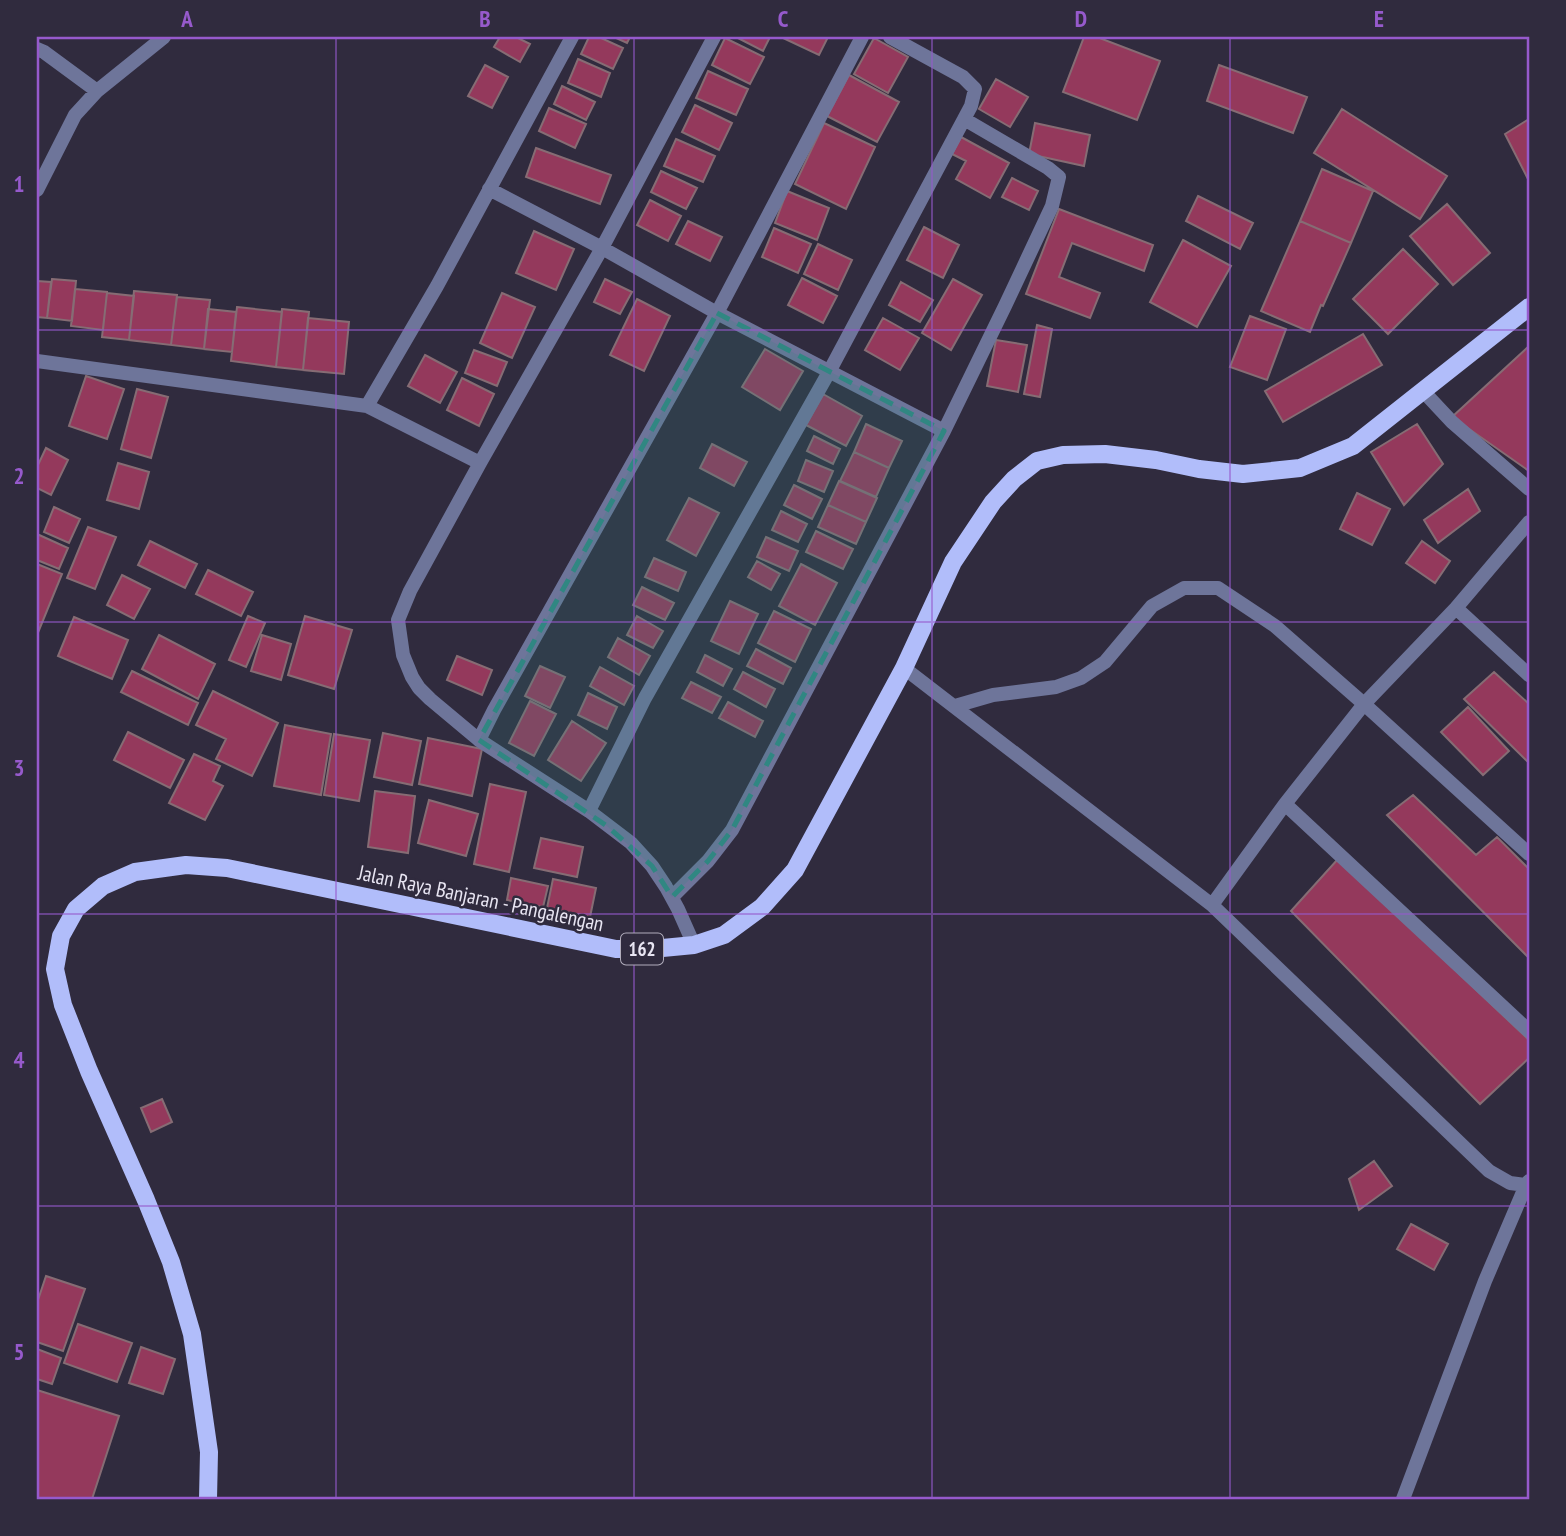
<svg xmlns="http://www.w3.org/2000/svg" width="1566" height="1536" viewBox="0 0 1566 1536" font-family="'PT Sans Narrow',sans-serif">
<rect width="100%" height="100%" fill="#302b3e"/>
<path fill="#94395c" stroke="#866c74" stroke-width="2" d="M500 37H516L530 44 520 62 494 47Z
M589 37H599L623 48 613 69 581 54Z
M614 37H630L627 43Z
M736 37H770L763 51Z
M781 37H828L819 55Z
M1084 37H1097L1160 61 1137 120 1063 92Z
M725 38 764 57 750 84 712 65Z
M874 38 908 57 888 93 854 74Z
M578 59 610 73 601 97 568 83Z
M485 65 508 77 492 108 468 96Z
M1219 65 1307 97 1293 133 1207 101Z
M708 71 748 89 736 115 696 98Z
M849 75 899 102 877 142 827 116Z
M996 79 1028 97 1010 127 979 109Z
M562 86 595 102 586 120 554 104Z
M695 105 732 123 719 150 682 132Z
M549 108 586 124 575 148 539 131Z
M1342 109 1447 176 1420 219 1314 153Z
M1529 119V181L1505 134Z
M824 123 875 147 846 209 795 184Z
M1035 123 1090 135 1084 166 1029 154Z
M961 137 1009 163 990 198 956 179 966 161 952 154Z
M676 139 715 156 703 182 664 166Z
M536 148 611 175 600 204 526 177Z
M1322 169 1373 191 1351 243 1300 221Z
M661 171 697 188 686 209 651 192Z
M1012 178 1038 191 1029 210 1002 197Z
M787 191 829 208 817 240 775 223Z
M1198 196 1253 223 1240 249 1186 221Z
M650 200 681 216 668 241 637 225Z
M1447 204 1490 253 1453 285 1410 236Z
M1059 209 1153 245 1144 271 1072 243 1059 277 1100 293 1090 318 1026 294Z
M688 221 722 237 710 261 676 244Z
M1300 221 1351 243 1323 306 1321 305 1310 332 1261 311Z
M924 227 959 245 943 278 907 260Z
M774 228 811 244 798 273 762 257Z
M534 231 574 249 556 290 516 273Z
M1183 240 1231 266 1197 327 1150 302Z
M818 244 852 260 838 290 804 274Z
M1403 249 1438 284 1388 334 1353 299Z
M802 278 837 296 823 323 788 305Z
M52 279 76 281 72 321 47 318Z
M605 279 632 292 620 314 594 302Z
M953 279 982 295 951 350 922 333Z
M37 281 51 282 47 318 37 317Z
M901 282 933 300 920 322 889 305Z
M75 289 107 292 103 330 71 326Z
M134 291 177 295 171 345 129 340Z
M107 293 134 296 129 340 102 337Z
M502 293 535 307 512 358 480 343Z
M177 297 210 300 204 349 171 345Z
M637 299 670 316 644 371 610 355Z
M237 307 282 312 276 367 231 361Z
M208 309 236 312 232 352 204 349Z
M282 309 309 312 303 370 276 367Z
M1250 316 1286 329 1267 380 1230 367Z
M308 318 349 322 344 374 303 370Z
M883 318 919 338 900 370 865 350Z
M1037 325 1052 329 1040 397 1024 394Z
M1363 334 1382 365 1283 422 1265 391Z
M996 340 1027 345 1018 392 987 386Z
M1529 346V471L1452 417Z
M765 349 803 371 780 410 742 387Z
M474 350 507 362 497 386 465 373Z
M425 355 457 372 440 403 408 386Z
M86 376 124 389 107 439 69 426Z
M462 378 494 394 479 426 447 410Z
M137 389 168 397 151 458 121 449Z
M823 394 862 416 846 446 806 425Z
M866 424 902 441 889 468 854 452Z
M1417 424 1443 464 1404 505 1371 452Z
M814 436 840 449 833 464 807 451Z
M712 444 747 462 734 486 700 468Z
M46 448 68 460 51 495 37 488V467Z
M854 452 889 468 876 497 840 481Z
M806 460 833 471 824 492 798 481Z
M118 463 149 472 139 509 107 500Z
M839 481 877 498 866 522 828 505Z
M794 485 822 499 812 519 784 505Z
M1468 489 1480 511 1438 543 1424 520Z
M1357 493 1390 509 1372 545 1340 529Z
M689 498 719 513 696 556 667 540Z
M828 505 866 522 856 544 818 527Z
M54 507 80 519 69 543 44 532Z
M781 511 807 524 798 542 772 530Z
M88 527 116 537 95 589 67 578Z
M816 531 853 549 843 569 806 552Z
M37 534 68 548 59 569 37 560Z
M766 537 798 551 789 571 757 557Z
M150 541 197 564 185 588 138 565Z
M1422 541 1450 561 1435 583 1406 563Z
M654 558 686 572 678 591 645 577Z
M757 561 780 574 771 590 748 577Z
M37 564 62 574 37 635Z
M801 564 837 583 815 625 779 606Z
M208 570 253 592 241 616 196 594Z
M122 575 150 589 134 619 107 605Z
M642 587 674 603 665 620 633 605Z
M730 601 758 614 739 654 711 641Z
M774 611 811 629 795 662 758 643Z
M248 616 265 623 246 667 229 660Z
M305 616 352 630 334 689 288 675Z
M637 616 663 631 653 648 627 635Z
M74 617 128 640 112 679 58 656Z
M159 635 215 664 198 699 142 669Z
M262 635 291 644 281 680 251 671Z
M618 638 650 656 639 675 608 657Z
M756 649 791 668 783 684 747 666Z
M705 655 732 669 723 686 697 672Z
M457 656 492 670 482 695 447 680Z
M540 666 565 677 550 708 525 696Z
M600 667 634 686 624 705 590 686Z
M132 671 198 703 188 725 121 692Z
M743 672 775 689 766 707 734 689Z
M1494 672 1529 704V763L1464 699Z
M691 682 721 697 712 713 682 698Z
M213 691 278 723 252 776 216 759 226 739 196 725Z
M588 693 617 707 607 729 578 715Z
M530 701 556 714 534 756 509 743Z
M728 702 763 721 755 737 719 718Z
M1468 707 1509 751 1483 775 1441 732Z
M572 721 606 743 581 781 548 760Z
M285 725 331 734 321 795 274 786Z
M128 732 184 760 170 788 114 760Z
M383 733 421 741 412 785 374 777Z
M334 734 370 740 359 801 324 795Z
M428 738 482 749 472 796 419 784Z
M194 754 220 766 213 781 223 786 205 820 169 803Z
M490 784 526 792 509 872 474 864Z
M375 791 415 796 408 853 368 847Z
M1413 795 1476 855 1497 837 1529 869V958L1387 815Z
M429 800 478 814 466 856 418 843Z
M541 838 583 847 577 877 534 868Z
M1338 859 1529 1040V1058L1480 1104 1291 911Z
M511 878 548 886 543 907 507 900Z
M553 879 596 888 590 917 547 908Z
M162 1099 172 1122 151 1132 141 1108Z
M1374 1161 1392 1186 1359 1210 1349 1179Z
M1411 1224 1448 1244 1434 1270 1397 1249Z
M46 1276 85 1289 63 1351 37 1342V1303Z
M78 1324 132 1343 117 1382 64 1363Z
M141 1347 175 1359 163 1394 129 1383Z
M37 1349 61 1358 52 1384 37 1379Z
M37 1390 119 1416 92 1499H37Z"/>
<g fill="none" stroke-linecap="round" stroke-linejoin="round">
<path stroke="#6e759a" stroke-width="14" d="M37 49 44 52 97 91
M489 189 602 248 717 313 944 431
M37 190 75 115 97 91 164 37
M37 361 367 406 437 286 572 37
M1423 391 1452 422 1529 489
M367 406 480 463
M1456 608 1529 675
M904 668 1212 905 1489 1171 1510 1183 1526 1185 1529 1181
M955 706 993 695 1056 687 1081 678 1105 662 1152 606 1184 588H1218L1275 626 1364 704 1529 854
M479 740 494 710 717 313 862 37
M1285 804 1529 1031
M589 811 645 698 829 372 971 106 975 89 963 77 890 37
M672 897 708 861 732 830 944 431 1005 306 1052 206 1059 177 1048 168 964 119
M1212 905 1285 804 1364 704 1456 608 1529 522
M694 945 678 909 666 887 652 866 631 843 589 811 479 740 430 699 419 688 412 677 403 655 398 620 410 591 480 463 602 248 714 37
M1403 1499 1485 1281 1526 1185"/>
<path stroke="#b1bdfa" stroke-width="18" d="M208 1499 209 1452 192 1334 171 1262 146 1200 89 1071 63 1005 55 969 61 936 76 909 103 886 135 872 186 865 227 868 616 949H652L694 945 724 935 762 907 795 870 904 668 953 562 993 502 1014 479 1037 461 1063 455 1105 454 1156 460 1199 469 1243 474 1300 468 1353 446 1529 307"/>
</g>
<path fill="#308782" fill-opacity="0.2" stroke="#308782" stroke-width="5" stroke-dasharray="14 9" stroke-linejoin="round" d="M717 313 944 431 732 830 708 861 672 897 652 866 607 826 479 740Z"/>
<path fill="none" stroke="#965acc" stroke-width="2" stroke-opacity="0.55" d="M336 37V1499M634 37V1499M932 37V1499M1230 37V1499M37 330H1529M37 622H1529M37 914H1529M37 1206H1529"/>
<g text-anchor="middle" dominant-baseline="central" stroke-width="5" stroke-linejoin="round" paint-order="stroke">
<rect fill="#302b3e" stroke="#b1adbc" stroke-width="2" x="621" y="933.5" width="42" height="31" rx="5"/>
<g font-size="19" font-weight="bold" fill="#e8e5f2">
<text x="642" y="949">162</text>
</g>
<g font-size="21" fill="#e8e5f2" stroke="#302b3e">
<text transform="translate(481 898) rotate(12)">Jalan Raya Banjaran - Pangalengan</text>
</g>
</g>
<rect width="1566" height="1536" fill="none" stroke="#302b3e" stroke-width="77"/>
<rect x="38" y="38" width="1490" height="1460" fill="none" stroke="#965acc" stroke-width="2.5"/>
<g font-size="23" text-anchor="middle" font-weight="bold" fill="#965acc">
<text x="187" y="27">A</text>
<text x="485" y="27">B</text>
<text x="783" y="27">C</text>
<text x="1081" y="27">D</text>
<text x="1379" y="27">E</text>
<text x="19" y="192">1</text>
<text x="19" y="484">2</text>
<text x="19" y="776">3</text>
<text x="19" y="1068">4</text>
<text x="19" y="1360">5</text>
</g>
</svg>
